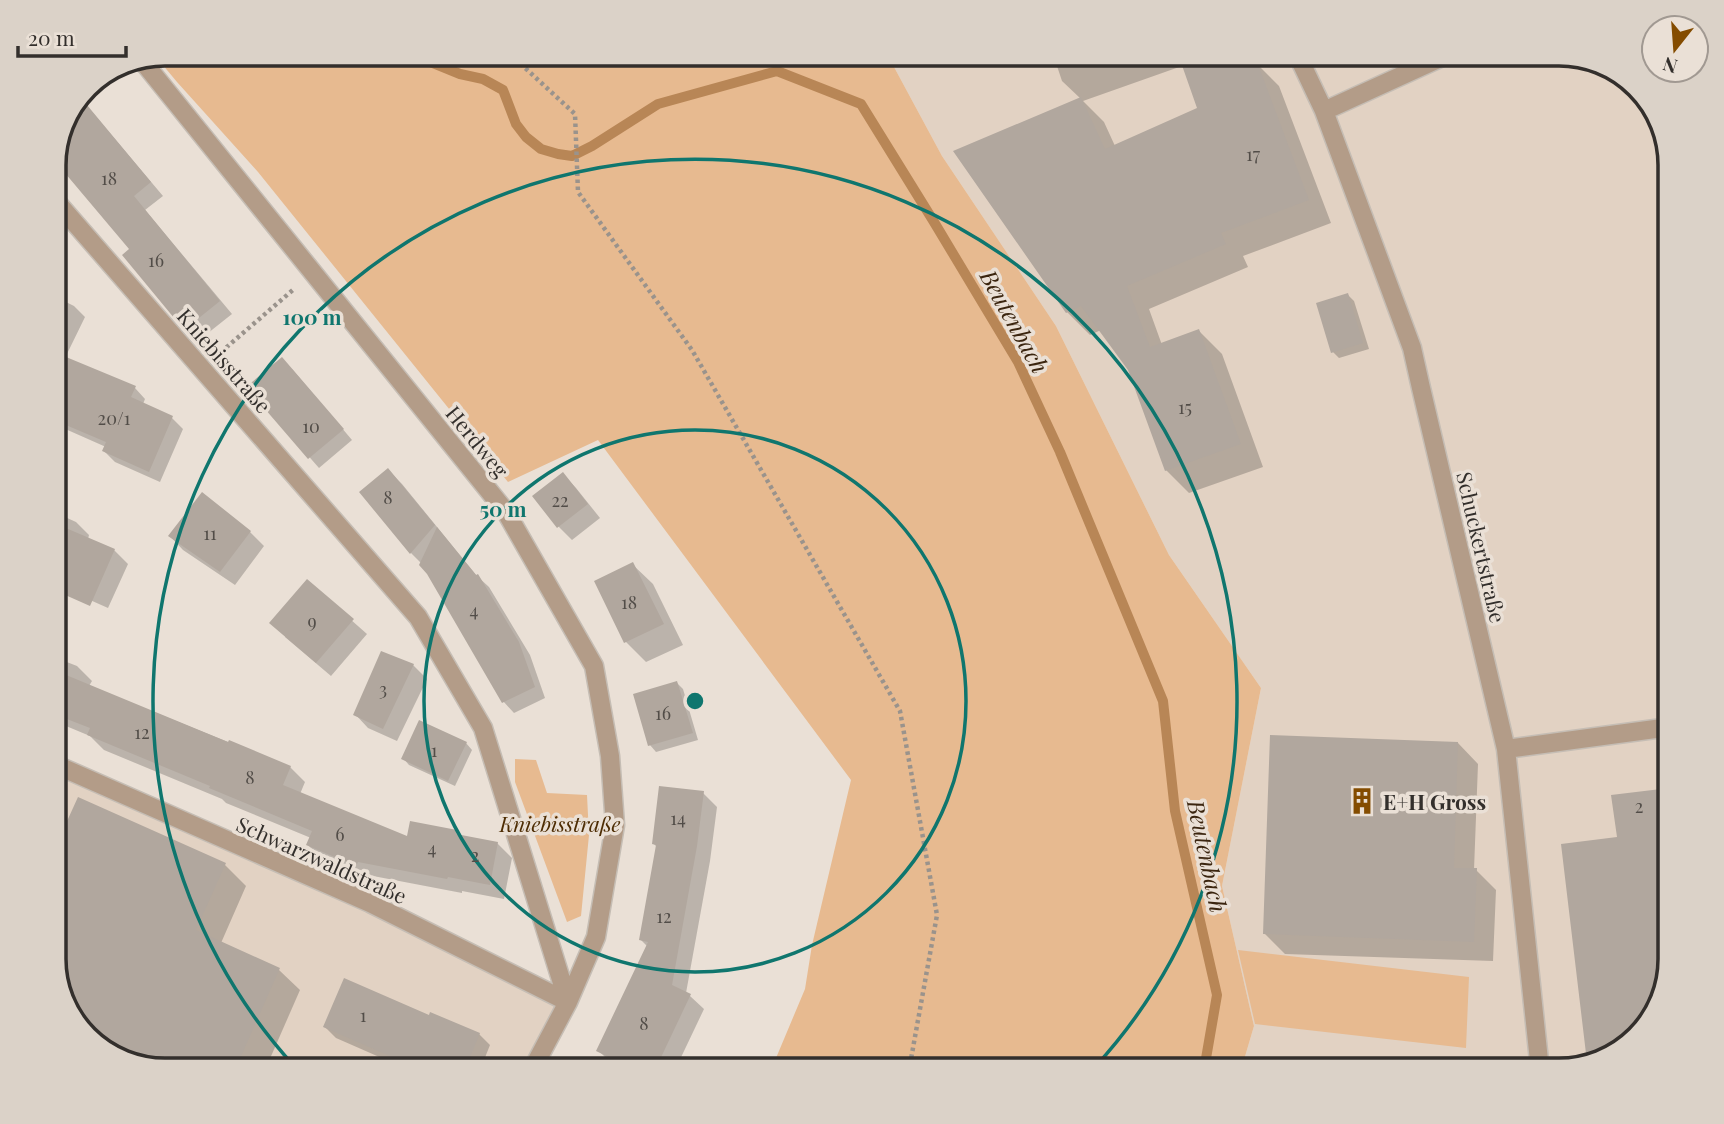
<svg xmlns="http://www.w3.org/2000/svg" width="1724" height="1124" viewBox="0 0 1724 1124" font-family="'Playfair Display',serif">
<rect width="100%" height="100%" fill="#eae0d6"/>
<path fill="#e2d2c3" d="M887 54H1558L1620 73 1655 110 1670 159V959L1651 1020 1614 1055 1559 1070H1241L1254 1026 1222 886 1261 688 1169 555 1056 326 942 156Z
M54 764 568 1002 532 1070H166L104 1051 69 1014 54 965Z"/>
<path fill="#e7ba90" d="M166 54H887L942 156 1056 326 1169 555 1261 688 1222 886 1254 1026 1241 1070H771L805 989 812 945 851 780 598 440 508 482 258 172 177 82 157 58Z
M515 759 536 760 547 793 587 795 589 835 581 916 567 922 515 782Z
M1238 950 1469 977 1466 1048 1255 1024Z"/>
<path fill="#0003" d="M1053 54H1197L1199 60 1083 101 1104 122 1115 146 1200 109 1256 63 1279 86 1331 223 1243 256 1248 267 1149 309 1162 345 1199 331 1222 354 1263 467 1189 493 1166 470 1130 370 1101 330 1090 335 1067 312 1081 99 1062 81Z
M81 99 163 196 145 210 232 314 198 341 185 329 132 249 55 158Z
M1348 295 1354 301 1369 349 1339 358 1333 352Z
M54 296 74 306 85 317 65 358 135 388 145 399 143 404 172 418 183 429 160 482 115 462 104 451 106 447 54 424Z
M292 369 352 440 319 468 249 388Z
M388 470 402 484 477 576 489 587 530 655 545 698 514 713 503 701 422 564 411 553 362 492Z
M563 474 576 488 600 518 572 540 559 527 535 496Z
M203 494 250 532 264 546 235 585 183 550 170 536Z
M54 512 76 522 89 535 88 539 114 550 128 564 108 608 54 584Z
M632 564 653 584 683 645 646 662 626 642Z
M307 581 367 634 331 676 285 637Z
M54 657 77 666 92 681 89 686 290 767 305 782 300 794 408 838 456 831 461 837 497 843 512 858 504 899 462 891V893L373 876 371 880 323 860 308 845 311 838 226 803 222 799 104 750 90 736 54 721Z
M413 665 427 679 397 741 368 728 355 714Z
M677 683 683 689 698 740 656 752 650 745Z
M466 743 472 750 455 786 409 765 403 758Z
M1458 743 1478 764 1474 870H1476L1496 890 1493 961 1285 954 1264 933Z
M1670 789V959L1651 1020 1614 1055 1589 1062 1563 846 1619 839 1613 797Z
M703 793 717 807 710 861 686 993 690 996 704 1009 675 1070H624L612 1064 598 1050 648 947 641 940 657 847 654 844Z
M79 799 225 865 246 886 221 943 279 970 300 990 265 1070H166L104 1051 69 1014 54 965V815L69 821Z
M430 1017 479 1034 490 1045 480 1070H409L336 1038 325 1027Z
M1394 1064 1416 1070H1393Z"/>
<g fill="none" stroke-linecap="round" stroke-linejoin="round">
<path stroke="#b88656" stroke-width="10" d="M411 54 460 74 483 79 503 90 516 124 526 137 541 149 558 154 572 156 592 146 658 104 777 71 861 104 934 222 1018 362 1060 452 1163 701 1175 811 1217 995 1204 1070"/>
</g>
<path fill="#b1a79e" d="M1178 54H1254L1309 200 1221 233 1226 244 1127 286 1150 347 1199 329 1241 444 1165 471 1128 370 1081 306 1066 313 953 151 1081 97 1105 149 1197 108Z
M82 99 151 182 134 196 220 301 184 330 122 255 129 249 54 160Z
M1348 293 1363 343 1331 353 1316 303Z
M54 352 136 386 131 397 173 416 149 472 102 451 106 442 54 420Z
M282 357 344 429 308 459 246 387Z
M388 468 435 525 410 554 359 492Z
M563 472 588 504 557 528 532 496Z
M202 492 251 531 220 572 168 536Z
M54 523 115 549 90 606 54 590Z
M437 527 476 575 478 574 519 642 535 687 502 703 427 574 419 565Z
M633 562 664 624 624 643 594 581Z
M307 579 354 619 316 663 269 623Z
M381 651 414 664 383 729 353 715Z
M54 670 228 742 229 740 291 766 283 785 407 836 410 821 457 830 456 834 498 842 490 885 448 877 447 879 358 862 356 866 306 845 312 831 209 788 210 786 87 735 90 728 54 714Z
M677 681 693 733 648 746 633 694Z
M419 720 467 742 448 781 401 759Z
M1270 735 1458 742 1454 868H1477L1474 942 1263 934Z
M659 786 704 791 697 846 672 985 691 994 655 1070H635L596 1051 648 942 639 940 656 845 652 844Z
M1661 789 1670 850V959L1651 1020 1614 1055 1587 1062 1561 844 1617 837 1611 795Z
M78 797 226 863 196 930 280 968 235 1070H166L104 1051 69 1014 54 965V826L63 830Z
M344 978 429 1015 430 1012 480 1033 465 1070H422L323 1027Z"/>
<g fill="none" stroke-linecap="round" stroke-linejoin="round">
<defs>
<path id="minor" d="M1297 54 1324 111 1412 348 1421 388 1506 749 1540 1070
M144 63 506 512 594 666 610 756 615 825 596 937 568 1002 532 1070
M1324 111 1449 54
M54 199 418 617 483 728 568 1002
M1506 749 1670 727
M54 764 370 903 568 1002"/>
</defs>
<use href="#minor" stroke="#c5bdb4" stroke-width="21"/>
<path stroke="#9a938c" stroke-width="4.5" stroke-dasharray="3.5 3.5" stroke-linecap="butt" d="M510 54 575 114 578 192 692 350 900 711 937 915 909 1070
M221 352 294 289"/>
<use href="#minor" stroke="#b39c88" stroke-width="18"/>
</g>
<g fill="none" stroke="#0f766e" stroke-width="3.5">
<circle cx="695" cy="701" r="271"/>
<path d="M295 1067A542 542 0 1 1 1095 1067"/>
</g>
<defs>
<symbol id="building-bare" viewBox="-9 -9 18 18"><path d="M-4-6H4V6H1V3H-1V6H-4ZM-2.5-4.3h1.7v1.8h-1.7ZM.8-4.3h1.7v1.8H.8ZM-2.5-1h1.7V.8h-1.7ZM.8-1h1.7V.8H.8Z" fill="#844c00" stroke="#eae0d6" stroke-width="2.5" paint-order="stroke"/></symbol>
</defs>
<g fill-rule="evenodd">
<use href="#building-bare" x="1343" y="782" width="38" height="38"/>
</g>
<g text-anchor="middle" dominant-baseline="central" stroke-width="7" stroke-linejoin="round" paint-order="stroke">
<g font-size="18" fill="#524d48">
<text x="1253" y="154">17</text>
<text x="109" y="178">18</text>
<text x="156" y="260">16</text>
<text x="1185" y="407">15</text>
<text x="114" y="418">20/1</text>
<text x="311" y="426">10</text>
<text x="388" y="497">8</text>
<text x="560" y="500">22</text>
<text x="210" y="533">11</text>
<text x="629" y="602">18</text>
<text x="474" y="610">4</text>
<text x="312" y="621">9</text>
<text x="383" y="689">3</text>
<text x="663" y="713">16</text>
<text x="142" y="732">12</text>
<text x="434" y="750">1</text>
<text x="250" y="777">8</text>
<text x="1639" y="806">2</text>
<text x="678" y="818">14</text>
<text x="340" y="834">6</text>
<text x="432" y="848">4</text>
<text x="475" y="855">2</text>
<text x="664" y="916">12</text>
<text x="363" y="1015">1</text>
<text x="644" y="1023">8</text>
</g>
<g font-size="21" fill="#332f2c" stroke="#eae0d6">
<text transform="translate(225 360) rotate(49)">Kniebisstraße</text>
<text transform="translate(478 441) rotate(51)">Herdweg</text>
<text transform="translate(1482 547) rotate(77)">Schuckertstraße</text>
<text transform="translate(322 859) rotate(24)">Schwarzwaldstraße</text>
</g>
<g font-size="21" font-weight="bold" fill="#332f2c" stroke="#eae0d6" text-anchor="start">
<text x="1383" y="801">E+H Gross</text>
</g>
<g font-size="21" font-style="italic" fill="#4d2c03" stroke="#eae0d6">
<text x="560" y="823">Kniebisstraße</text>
</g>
<g font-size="23" font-style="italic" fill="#3b250f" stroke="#eae0d6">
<text transform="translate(1015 321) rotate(61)">Beutenbach</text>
<text transform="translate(1208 856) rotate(78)">Beutenbach</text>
</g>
</g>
<path d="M0 0H1724V1124H0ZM165 66H1559A99 99 0 0 1 1658 165V959A99 99 0 0 1 1559 1058H165A99 99 0 0 1 66 959V165A99 99 0 0 1 165 66Z" fill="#dbd2c8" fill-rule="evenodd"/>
<path fill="none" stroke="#332f2c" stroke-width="3.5" d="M165 66H1559A99 99 0 0 1 1658 165V959A99 99 0 0 1 1559 1058H165A99 99 0 0 1 66 959V165A99 99 0 0 1 165 66Z"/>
<circle cx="695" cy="701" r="10" fill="#0f766e" stroke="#eae0d6" stroke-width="3.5"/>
<g font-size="21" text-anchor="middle" font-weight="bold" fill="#0f766e" stroke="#eae0d6" stroke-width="7" stroke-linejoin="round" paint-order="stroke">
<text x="312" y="325">100 m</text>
<text x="503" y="517">50 m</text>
</g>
<g transform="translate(1675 49) rotate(197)"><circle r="33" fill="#eae0d6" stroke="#a19992" stroke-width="2"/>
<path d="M0-5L12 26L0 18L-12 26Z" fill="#844c00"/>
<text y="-10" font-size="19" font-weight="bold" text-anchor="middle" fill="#332f2c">N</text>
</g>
<path d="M18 46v10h108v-10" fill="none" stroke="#332f2c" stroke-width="3.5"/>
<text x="28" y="46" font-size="21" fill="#332f2c" stroke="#eae0d6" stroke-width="5" paint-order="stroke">20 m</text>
</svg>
